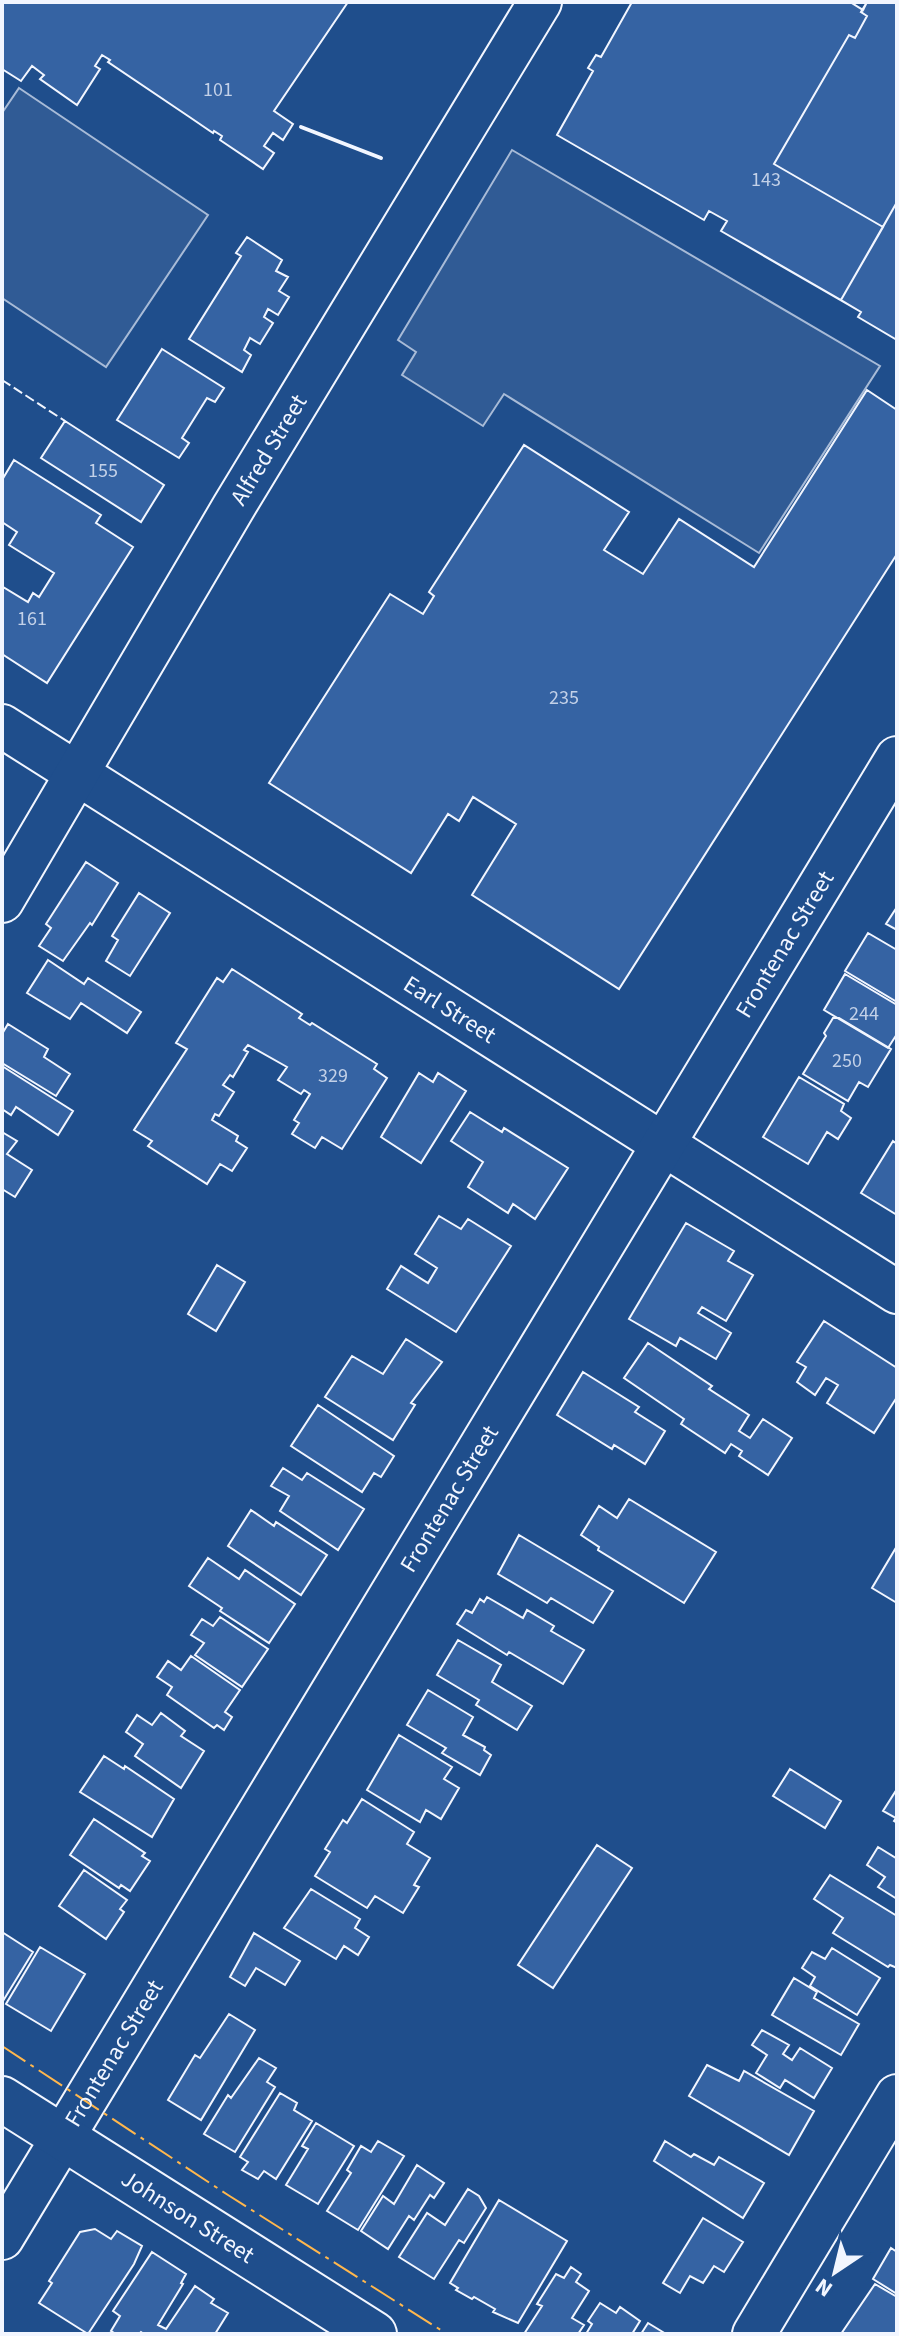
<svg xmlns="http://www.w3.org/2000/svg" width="899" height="2336" viewBox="0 0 899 2336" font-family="'Source Sans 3',sans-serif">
<rect width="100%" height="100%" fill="#1f4e8c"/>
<path fill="#305b95" stroke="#a8bbd7" stroke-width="2" d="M19 88 208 215 106 367 2 298V113Z
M512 150 880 366 759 553 504 394 483 426 402 375 416 352 398 340Z"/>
<path fill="#3563a3" stroke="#f2f6ff" stroke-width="2" d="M2 2H348L274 111 293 124 283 140 273 133 264 146 274 153 263 169 220 140 222 136 214 131 213 133 188 116 108 62 110 60 102 55 95 66 100 69 77 105 40 79 44 75 32 66 21 81 2 69Z
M632 2H850L863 10 867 2H897V340L858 317 861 312 721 231 727 221 709 211 704 220 557 135 593 71 588 68 596 55 601 57Z
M632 2H850L863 10 861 12 867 16 855 38 849 35 774 164 883 227 841 300 721 231 727 221 709 211 704 220 557 135 593 71 588 68 596 55 601 57Z
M867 2H897V202L883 227 774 164 849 35 855 38 867 16 861 12Z
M897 202V340L858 317 861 312 841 300Z
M247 237 282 260 276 271 288 277 279 291 289 297 278 315 268 309 264 317 273 323 260 344 250 338 244 350 251 355 242 372 189 339 241 256 236 253Z
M162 349 224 388 215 402 207 398 182 438 189 443 179 458 117 420Z
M867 390 897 410V554L619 989 472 895 516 824 473 797 459 821 448 814 411 873 269 783 390 594 423 614 434 596 429 592 524 445 629 512 604 550 643 574 679 519 754 567Z
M65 421 164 485 141 522 41 458Z
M14 460 101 515 96 523 133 547 47 683 2 654 3 587 28 602 33 593 39 597 54 573 9 545 17 532 2 522V480Z
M86 862 118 883 92 925 90 923 63 961 39 946 51 928 46 924Z
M139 893 170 913 130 976 106 961 118 940 112 936Z
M897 907V930L886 924Z
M868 933 897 950V1002L845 971Z
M48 960 84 984 88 978 141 1012 127 1033 81 1003 70 1019 27 993Z
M232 969 302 1014 299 1018 310 1025 312 1023 377 1064 374 1069 387 1078 342 1149 322 1137 315 1148 292 1134 299 1123 294 1120 310 1094 304 1090 301 1094 278 1080 287 1067 248 1045 244 1050 248 1052 233 1077 230 1075 223 1085 234 1092 219 1116 215 1114 212 1120 238 1136 236 1141 247 1148 232 1171 220 1164 207 1184 148 1146 152 1141 134 1130 187 1049 176 1043 217 978 223 982Z
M845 974 897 1005V1034L888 1048 824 1010Z
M833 1018H839L891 1049 868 1087 859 1082 848 1101 803 1074 826 1036 824 1033Z
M8 1024 48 1049 44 1057 70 1074 56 1096 2 1063V1034Z
M2 1066 73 1111 58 1135 16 1107 11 1115 2 1109Z
M419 1073 433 1082 438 1073 466 1091 421 1163 381 1137Z
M799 1077 844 1104 841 1111 851 1118 838 1139 827 1132 808 1164 763 1137Z
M470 1112 502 1132 504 1128 568 1168 535 1219 513 1204 508 1213 468 1187 483 1162 451 1141Z
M2 1132 17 1141 7 1154 32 1170 15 1197 2 1189Z
M893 1141 897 1144V1215L861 1193Z
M439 1216 461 1229 468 1219 511 1246 456 1332 387 1289 401 1266 428 1283 437 1268 415 1254Z
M686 1223 734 1251 728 1261 753 1275 726 1321 702 1307 698 1313 731 1333 716 1359 680 1338 676 1346 629 1319Z
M217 1265 245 1282 216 1331 188 1314Z
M824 1321 897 1368V1397L874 1433 827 1403 838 1385 826 1378 815 1395 797 1382 806 1367 797 1362Z
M406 1339 442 1362 411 1403 415 1405 393 1440 325 1397 352 1356 383 1374Z
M648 1343 712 1386 709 1389 749 1415 739 1431 750 1438 763 1419 792 1438 768 1475 739 1456 742 1451 731 1444 725 1453 681 1424 684 1419 624 1378Z
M583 1372 639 1407 635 1412 665 1431 645 1464 614 1445 612 1449 557 1415Z
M318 1405 394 1456 381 1477 374 1473 362 1492 291 1446Z
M283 1468 302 1480 307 1473 364 1509 338 1550 280 1511 289 1496 271 1486Z
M629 1499 716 1552 684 1603 598 1550 599 1547 581 1535 599 1506 617 1518Z
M251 1510 274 1526 276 1522 327 1555 301 1595 228 1546Z
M519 1535 613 1591 593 1623 551 1598 547 1603 498 1574Z
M897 1546V1603L872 1588Z
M208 1558 239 1579 245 1570 295 1604 269 1643 220 1611 222 1608 189 1586Z
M487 1597 523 1618 527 1610 554 1626 551 1631 584 1650 563 1684 509 1652 507 1655 457 1624 466 1610 472 1613 480 1599 484 1602Z
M220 1617 268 1649 242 1687 195 1655 204 1643 191 1635 202 1619 213 1626Z
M458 1640 501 1665 492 1682 532 1706 517 1730 476 1705 479 1700 437 1675Z
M191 1656 240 1690 225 1712 232 1717 224 1730 217 1725 214 1728 167 1695 172 1687 157 1677 168 1661 181 1670Z
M428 1690 473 1717 463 1735 485 1747 484 1750 491 1755 480 1775 442 1753 446 1748 407 1725Z
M161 1713 185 1731 181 1736 204 1751 181 1788 135 1756 143 1744 126 1732 137 1715 152 1725Z
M399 1735 452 1767 444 1779 459 1788 441 1819 426 1810 420 1822 367 1790Z
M104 1756 124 1769 125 1766 174 1799 152 1837 80 1792Z
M790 1769 841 1801 825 1828 773 1796Z
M897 1789V1823L894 1821 896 1818 883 1811Z
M362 1799 414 1832 407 1844 430 1858 414 1885 419 1887 403 1913 375 1896 367 1908 315 1876 330 1852 325 1849 343 1820 347 1823Z
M94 1819 145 1853 142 1856 150 1861 130 1891 121 1885 119 1888 70 1855Z
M597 1845 632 1868 553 1988 518 1965Z
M878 1847 896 1858 897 1856V1899L878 1887 885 1877 867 1865Z
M84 1870 127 1900 120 1909 124 1912 106 1939 59 1906Z
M830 1875 897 1916V1968L890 1965 888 1967 833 1933 843 1918 814 1899Z
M311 1889 360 1919 355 1928 369 1937 358 1955 344 1946 336 1959 284 1928Z
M2 1932 33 1952 3 2001 2 2000Z
M254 1933 300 1961 285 1985 256 1968 245 1986 230 1977Z
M40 1947 85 1974 51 2031 6 2004Z
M832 1948 880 1978 857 2015 810 1986 815 1977 802 1968 812 1952 825 1959Z
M794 1978 817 1992 814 1998 859 2024 841 2055 772 2015Z
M229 2014 255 2030 201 2120 168 2100 195 2055 200 2058Z
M762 2030 789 2045 783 2054 792 2060 800 2048 832 2068 814 2098 785 2080 780 2088 756 2073 767 2055 752 2045Z
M259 2058 276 2068 267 2082 275 2087 235 2152 204 2134 228 2095 231 2098Z
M707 2065 739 2081 744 2071 814 2111 789 2155 689 2096Z
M280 2093 297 2103 294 2110 312 2121 276 2179 264 2171 258 2179 242 2170 248 2162 240 2157Z
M316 2123 354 2146 318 2204 286 2185 308 2149 302 2146Z
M378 2141 404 2156 358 2230 327 2211 351 2173 347 2170 361 2146 371 2152Z
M665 2141 691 2157 694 2154 714 2165 719 2157 764 2183 743 2218 654 2161Z
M417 2165 444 2183 434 2198 430 2195 414 2220 409 2216 388 2249 361 2231 383 2196 394 2204Z
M468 2189 479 2196 486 2208 464 2243 459 2240 434 2279 399 2257 427 2213 445 2225Z
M499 2200 567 2241 518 2323 493 2312 495 2309 474 2297 472 2299 456 2290 458 2288 450 2283Z
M703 2218 743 2242 724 2272 714 2266 703 2283 690 2276 680 2293 663 2283Z
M95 2229 111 2239 117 2231 142 2246 134 2264 88 2334 39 2303 52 2283 49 2281 80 2232Z
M891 2248 897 2252V2294L873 2279Z
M152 2252 186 2274 181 2283 183 2284 158 2325 166 2329 195 2286 214 2299 211 2303 228 2313 215 2334H144L141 2332 139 2334H116L111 2331 120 2316 113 2311Z
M571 2267 581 2274 576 2282 589 2291 572 2318 584 2325 578 2334H524L542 2306 537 2304 556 2274 564 2278Z
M875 2284 897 2297V2334H841Z
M600 2303 616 2313 620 2307 640 2321 632 2334H586L592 2324 588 2321Z
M648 2323 666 2334H641Z"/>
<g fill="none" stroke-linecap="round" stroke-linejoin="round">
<defs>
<g id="minor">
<path id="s1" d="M2 726 897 1292"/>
<path id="s2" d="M2 901 233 508 540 2"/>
<path id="s3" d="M2 2238 897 758"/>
<path d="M754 2334 897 2096"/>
</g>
<g id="major">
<path id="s4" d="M2 2099 374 2334"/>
</g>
</defs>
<use href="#minor" stroke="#f2f6ff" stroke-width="46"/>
<use href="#major" stroke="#f2f6ff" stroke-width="48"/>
<use href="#minor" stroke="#1f4e8c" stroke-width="42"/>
<use href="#major" stroke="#1f4e8c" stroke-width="44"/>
<path stroke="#f2f6ff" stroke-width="2" stroke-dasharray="10 4" stroke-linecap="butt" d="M2 380 65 421"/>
<path stroke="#f2f6ff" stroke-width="4" d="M301 127 381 158"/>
<path stroke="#ffb74d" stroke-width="2" stroke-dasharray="28 6 4 6" stroke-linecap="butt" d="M2 2046 228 2195 447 2334"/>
</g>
<g text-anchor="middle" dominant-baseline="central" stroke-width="6" stroke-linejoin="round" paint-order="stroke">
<g font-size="20" fill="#c3d1e8">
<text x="218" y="90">101</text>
<text x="766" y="180">143</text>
<text x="103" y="471">155</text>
<text x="32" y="619">161</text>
<text x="564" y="698">235</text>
<text x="864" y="1014">244</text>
<text x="847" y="1061">250</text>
<text x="333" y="1076">329</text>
</g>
<g font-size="24" fill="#f2f6ff" stroke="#1f4e8c">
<text stroke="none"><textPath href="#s2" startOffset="524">Alfred Street</textPath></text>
<text stroke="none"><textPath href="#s3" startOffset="1512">Frontenac Street</textPath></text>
<text stroke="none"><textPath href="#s1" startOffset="530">Earl Street</textPath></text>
<text stroke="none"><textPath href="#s3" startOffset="864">Frontenac Street</textPath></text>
<text stroke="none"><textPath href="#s3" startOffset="216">Frontenac Street</textPath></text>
<text stroke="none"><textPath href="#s4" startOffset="220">Johnson Street</textPath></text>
</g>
</g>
<rect width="899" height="2336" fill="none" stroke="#f2f6ff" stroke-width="8"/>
<g transform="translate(835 2272) rotate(215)" stroke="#1f4e8c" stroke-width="6" paint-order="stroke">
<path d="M0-6L14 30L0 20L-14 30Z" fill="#f2f6ff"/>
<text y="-12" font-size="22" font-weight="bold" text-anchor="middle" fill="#f2f6ff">N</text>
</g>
</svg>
